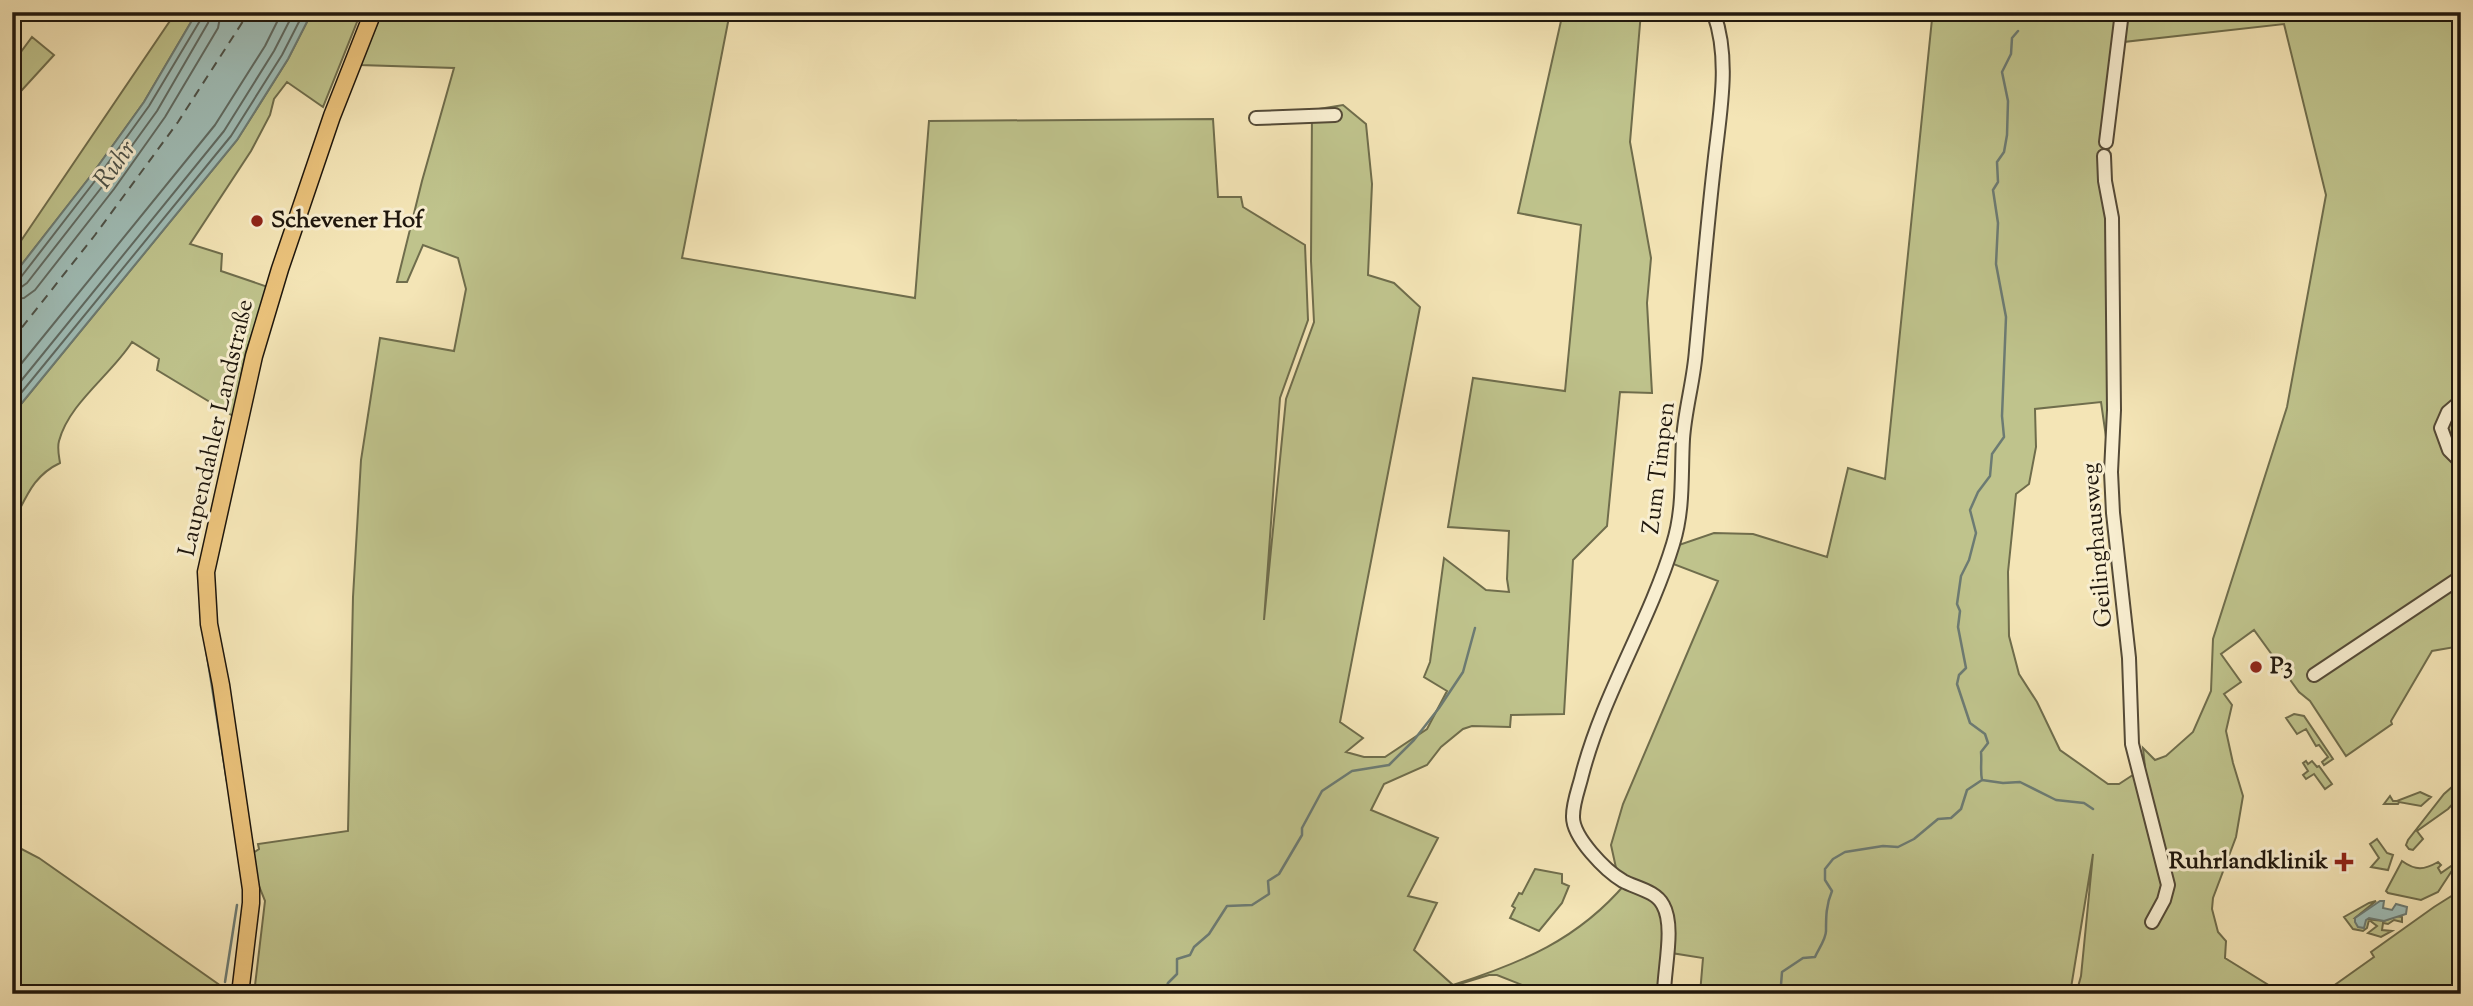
<svg xmlns="http://www.w3.org/2000/svg" width="2473" height="1006" viewBox="0 0 2473 1006" font-family="'Sorts Mill Goudy',serif">
<rect width="100%" height="100%" fill="#f4e5b6"/>
<filter id="stains"><feTurbulence type="fractalNoise" baseFrequency=".00286" numOctaves="4"/><feColorMatrix values="0 0 0 0 .2 0 0 0 0 .09 0 0 0 0 .02 0 0 0 .5 -.17"/></filter>
<radialGradient id="worn" r=".72"><stop offset=".6" stop-color="#630" stop-opacity="0"/><stop offset="1" stop-color="#630" stop-opacity=".3"/></radialGradient>
<path fill="#bfc38c" stroke="#6f6d4c" stroke-width="2" fill-rule="evenodd" d="M176 12H197L144 102 93 173 12 277V254Z
M312 12H361L323 107 287 82 274 99 270 115 251 151 190 244 222 254 221 271 268 287 246 352 233 416 157 370 159 359 132 342C111 375 69 403 59 441 57 448 59 456 60 463 32 476 26 499 12 524V415L237 140 288 59Z
M382 12H730L682 258 915 298 929 121 1213 119 1218 197H1241L1243 207 1305 245 1308 320 1280 398 1264 620 1286 399 1314 322 1311 261 1312 110 1343 105 1366 124 1372 184 1368 275 1394 283 1420 307 1340 722 1363 738 1346 752 1364 757H1385L1427 729 1447 691 1424 677 1430 662 1444 558 1486 590 1509 592 1507 579 1509 531 1448 527 1473 378 1565 391 1581 225 1518 213 1563 12H1641L1630 142 1651 258 1647 303 1652 393 1620 392 1607 526 1573 560 1564 714 1511 715 1510 727 1472 726 1463 729 1441 747 1427 765 1384 784 1371 810 1438 838 1408 896 1437 903 1414 950 1453 985C1521 963 1578 940 1626 883L1618 877 1611 845 1623 804 1718 581 1668 562 1673 547 1714 533 1753 534 1827 557 1848 468 1885 479 1932 19 1926 12H2461V646L2432 651 2391 721 2392 724 2346 756 2310 701 2299 692 2254 630 2221 654 2241 682 2224 694 2232 705 2226 731 2233 763 2243 796 2236 837 2213 898 2212 909 2218 932 2226 941 2225 958 2283 994H2076L2081 976 2093 854 2070 994H1700L1703 958 1671 953 1661 994H1545L1497 975H1489L1453 986 1449 994H254L265 901 257 881 253 853 259 849 258 844 348 831 353 597 361 460 380 338 454 351 466 289 458 258 423 245 407 282H397L422 181 454 68 360 65ZM2284 24 2326 195 2287 407 2213 639 2211 691 2193 732 2166 756 2155 760 2143 748 2145 767 2119 784H2108L2060 750 2037 702 2019 674 2009 636 2008 572 2016 494 2029 484 2036 447 2035 409 2101 402 2106 437 2114 445 2106 168 2124 42Z
M32 37 54 55 12 101V64Z
M2294 714 2304 716 2333 759 2324 765 2322 762 2328 757 2319 745 2316 746 2306 729 2297 734 2286 718Z
M2306 761 2308 764 2312 761 2317 767 2319 766 2332 784 2325 789 2314 774 2306 779 2303 775 2308 771 2303 763Z
M2461 779V795L2448 809 2417 831 2423 839 2413 850 2409 849 2406 845 2408 840 2444 794Z
M2420 792 2431 797 2421 806 2399 802 2398 804H2384L2390 796 2393 801H2397Z
M2377 839 2387 853 2393 855 2388 870 2371 867 2379 858 2370 844Z
M12 844 39 858 231 993 12 994Z
M2402 861C2416 871 2424 870 2438 862L2441 865 2438 868 2441 873 2454 864 2455 866 2438 892 2421 900 2388 893 2386 891Z
M1535 869 1562 874V883L1569 886 1562 903 1539 931 1510 918 1515 908 1512 906 1519 893 1522 894Z
M2461 890V994H2322L2374 957 2371 952 2434 907Z
M2376 901 2355 918 2384 921 2396 916 2402 917V922L2394 920 2388 924 2383 923 2382 930 2392 931 2381 937 2368 933 2377 926 2369 920 2367 928 2363 931 2353 929 2344 917 2369 903Z"/>
<path fill="#9fbdb7" stroke="#6c7b73" stroke-width="2" d="M197 12H312L288 59 237 140 12 415V277L93 173 144 102Z
M2380 901H2384L2383 908 2392 910 2396 904 2407 907 2406 914 2384 921 2369 918 2366 920 2364 928 2358 927 2355 922V918Z"/>
<g fill="none" stroke-linecap="round" stroke-linejoin="round">
<path stroke="#5f6a62" stroke-width="2" d="M12 280 21 277 98 177 149 106 201 19 202 12
M12 289 20 288 27 283 105 183 157 111 208 23 211 12
M12 299 24 298 35 290 114 189 165 117 218 28 221 12
M12 375 215 125 265 46 282 12
M12 392 224 131 274 51 294 12
M12 404 231 136 282 55 304 12"/>
<path stroke="#6c7b73" stroke-width="2.5" d="M2025 17 2029 13 2091 12
M199 572 201 618
M206 649 227 781
M1982 780 2003 783 2020 782 2056 800 2084 803 2093 809
M225 982 237 905
M215 994 219 989
M1164 994 1168 983 1177 974V959L1190 955 1194 947 1209 934 1227 906 1252 905 1269 894 1268 881 1279 874 1302 835V828L1322 791 1352 771 1389 765 1414 740 1439 708 1463 672 1475 628
M1777 994 1781 985 1782 972 1803 958 1815 957C1818 950 1826 939 1826 931 1826 917 1826 905 1832 891L1825 880V869L1833 859 1845 852 1883 846 1898 847 1914 839 1938 819 1951 818 1961 809 1967 790 1982 780C1980 770 1982 762 1981 752L1988 743 1985 734 1970 723 1957 684 1959 675 1966 668 1958 627 1960 611 1957 604 1961 576 1969 560 1976 533 1970 510 1978 492 1990 476 1992 454 2004 437 2002 416 2006 317 1996 264 1998 223 1993 190 1998 182 1997 162 2004 152 2007 135 2008 101 2002 72 2011 54 2012 38 2018 31"/>
<path stroke="#4c5148" stroke-width="2" stroke-dasharray="9 7" stroke-linecap="butt" d="M12 340 95 235 178 122 249 12"/>
<defs>
<path id="minor" d="M1256 118 1335 115
M2106 142 2122 12
M2104 156 2105 181 2112 218 2114 410 2111 472 2113 513 2129 658 2132 744 2168 885 2164 900 2152 922
M2461 401 2448 412 2441 428 2449 450 2461 462
M2314 675 2461 577
M1664 994C1664 969 1675 926 1663 905 1656 891 1636 888 1623 881 1606 871 1572 837 1573 816 1573 802 1579 788 1582 775 1603 694 1649 623 1673 544 1684 509 1681 474 1683 439 1685 409 1694 380 1696 350 1702 288 1707 227 1714 166 1719 117 1731 61 1714 14"/>
<path id="major" d="M240 994 251 903V889L221 685 209 624 206 572 254 356 280 269 332 116 373 12"/>
</defs>
<use href="#minor" stroke="#544a37" stroke-width="16"/>
<use href="#major" stroke="#1f170d" stroke-width="19"/>
<use href="#minor" stroke="#f8eed0" stroke-width="12"/>
<use href="#major" stroke="#eac27b" stroke-width="16"/>
</g>
<g fill="#8f2418" stroke="#f8eed0" stroke-width="2.5">
<circle cx="257" cy="221" r="7"/>
<circle cx="2256" cy="667" r="7"/>
<path d="M2340.5 851.5h7v7h7v7h-7v7h-7v-7h-7v-7h7z"/>
</g>
<g text-anchor="middle" dominant-baseline="central" stroke-width="6" stroke-linejoin="round" paint-order="stroke">
<g font-size="24" font-weight="bold" fill="#1f170d" stroke="#f8eed0" text-anchor="start">
<text x="271" y="221">Schevener Hof</text>
<text x="2270" y="667">P3</text>
<text x="2328" y="862" text-anchor="end">Ruhrlandklinik</text>
</g>
<g font-size="24" fill="#1f170d" stroke="#f8eed0">
<text transform="translate(217 428) rotate(-77)">Laupendahler Landstraße</text>
<text transform="translate(1660 468) rotate(-83)">Zum Timpen</text>
<text transform="translate(2098 545) rotate(-95)">Geilinghausweg</text>
</g>
<g font-size="26" font-style="italic" fill="#4c5148" stroke="#f8eed0">
<text transform="translate(116 165) rotate(-54)">Ruhr</text>
</g>
</g>
<rect width="2473" height="1006" fill="none" stroke="#f4e5b6" stroke-width="42"/>
<rect x="14" y="14" width="2445" height="978" fill="none" stroke="#1f170d" stroke-width="3.5"/>
<rect x="21" y="21" width="2431" height="964" fill="none" stroke="#1f170d" stroke-width="2"/>
<rect width="100%" height="100%" filter="url(#stains)"/>
<rect width="100%" height="100%" fill="url(#worn)"/>
</svg>
